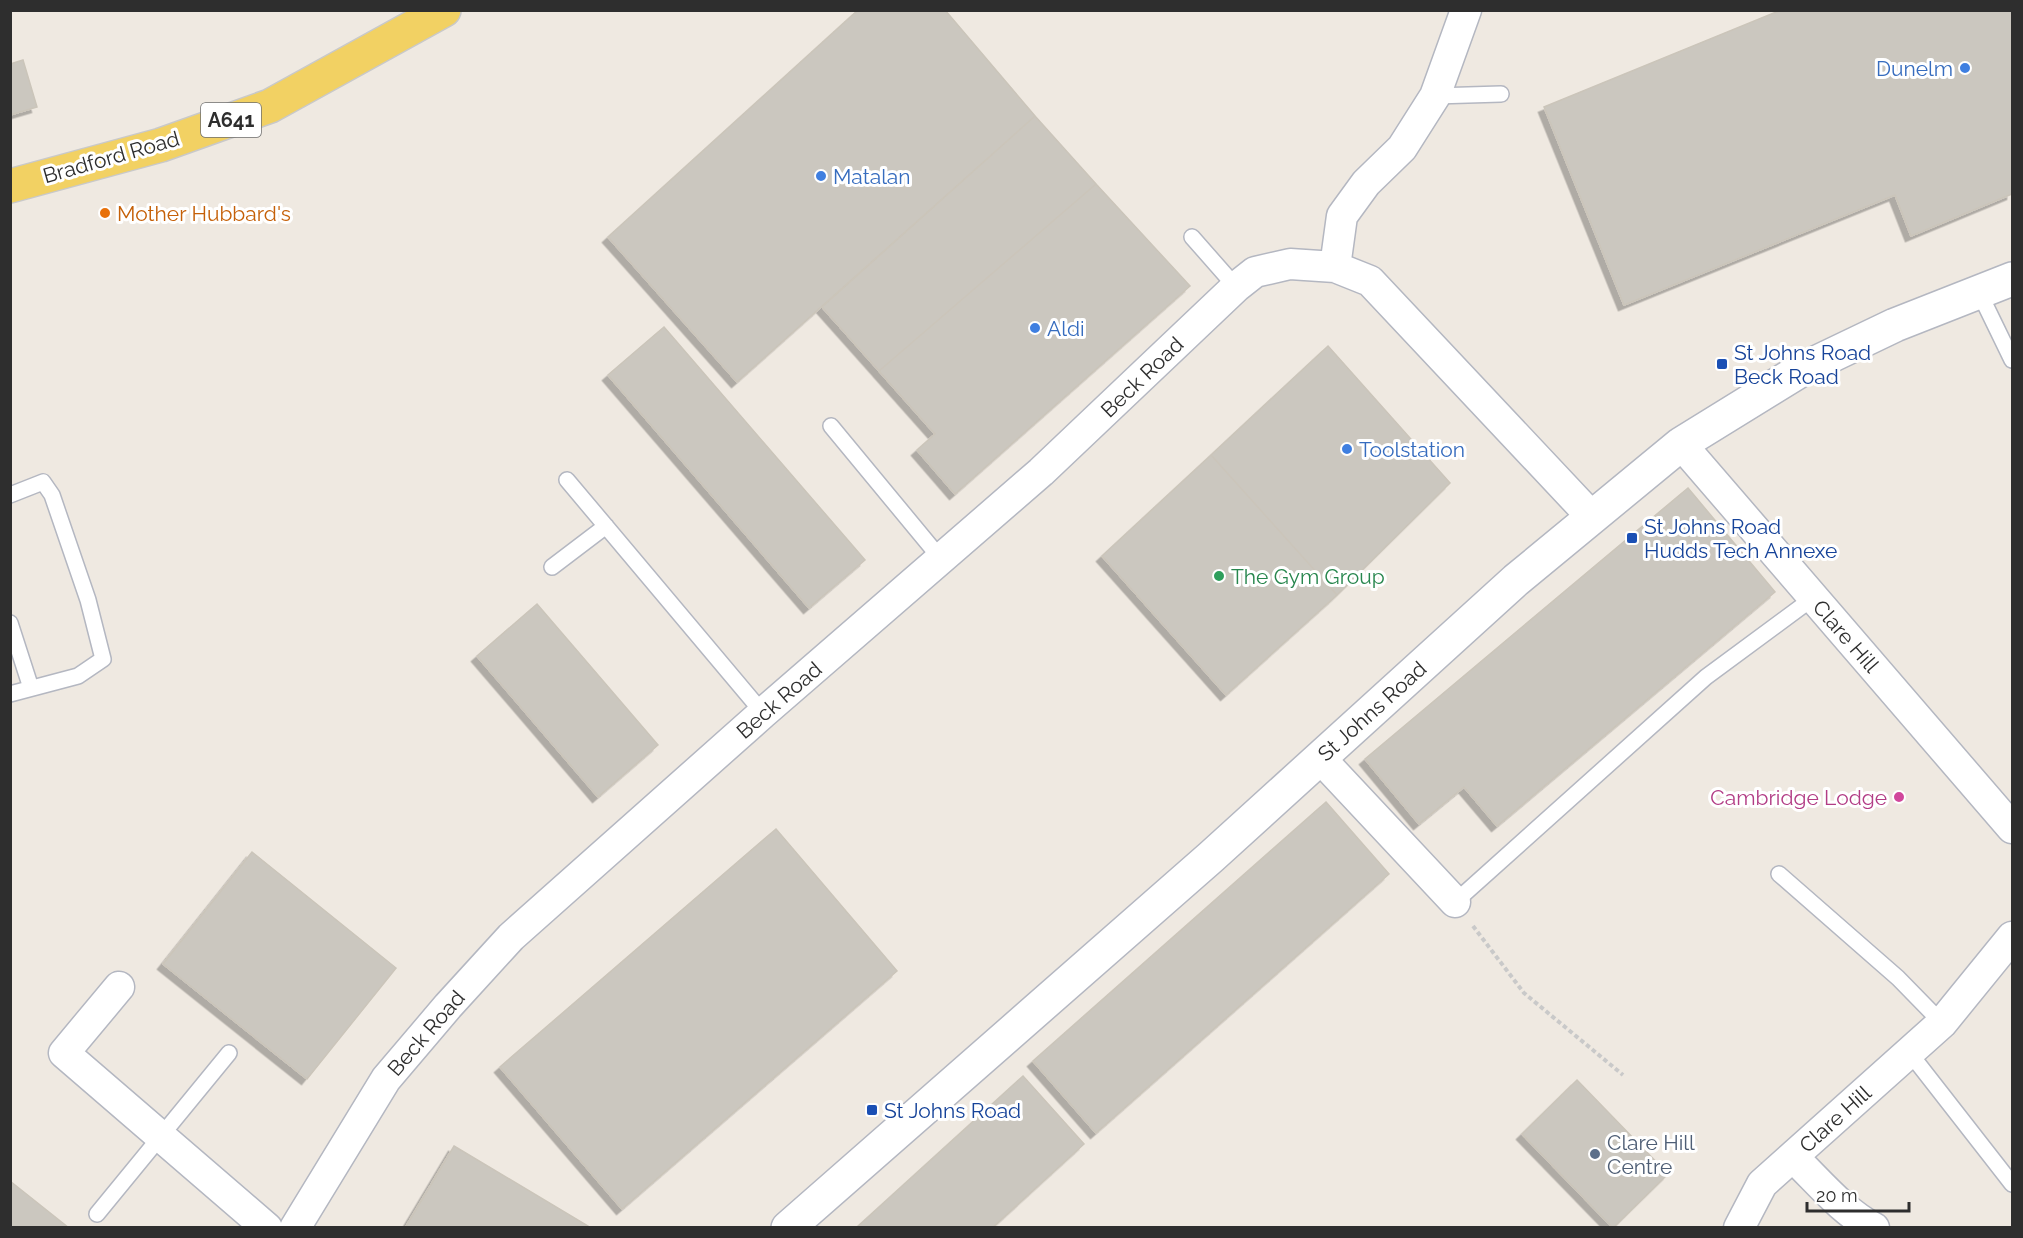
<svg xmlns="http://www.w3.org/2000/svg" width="2023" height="1238" viewBox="0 0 2023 1238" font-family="Raleway,sans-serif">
<defs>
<filter id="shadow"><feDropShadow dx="-5.5" dy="5.5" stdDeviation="0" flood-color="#0004"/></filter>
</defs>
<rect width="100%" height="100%" fill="#efe9e1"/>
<path fill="#cbc7bf" stroke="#cbc5ba" stroke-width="1.5" filter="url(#shadow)" d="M858 10H945L1035 116 737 382 608 237Z
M1781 10H2012V194L1911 236 1895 195 1624 305 1544 107Z
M23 60 37 107 10 115V64Z
M1035 116 1096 184 879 371 822 307Z
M1096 184 1190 286 955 494 917 450 935 434 879 371Z
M664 327 865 560 809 608 608 375Z
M1328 346 1450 483 1337 595 1211 455Z
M1211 455 1337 595 1226 695 1102 556Z
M1688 488 1775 592 1497 826 1464 787 1419 824 1365 759Z
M537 604 658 745 598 797 477 656Z
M1326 802 1389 874 1096 1133 1033 1061Z
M776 829 897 971 622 1209 500 1067Z
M252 852 396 968 307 1079 163 964Z
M1023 1076 1084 1144 992 1228H856Z
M1577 1080 1668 1174 1613 1228 1522 1134Z
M454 1146 588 1226 587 1228H405Z
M10 1181 69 1228H10Z"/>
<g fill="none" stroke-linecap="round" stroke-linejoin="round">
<defs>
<path id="service" d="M1435 96 1501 94
M1192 237 1236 287
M1979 292 2012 360
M831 426 941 559
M567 480 763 713
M10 495 43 482 52 495 88 600 103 659 78 676 10 694
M552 567 606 526
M10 623 31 688
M1779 874 1898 978 1942 1023
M1455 902 1706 677 1813 598
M1909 1052 2012 1184
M97 1214 229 1053"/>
<path id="minor" d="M1335 267 1342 216 1366 183 1402 148 1435 96 1466 10
M1681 444 2012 828
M1320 758 1455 902
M119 987 64 1053 267 1228
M1793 1157C1818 1181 1843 1212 1874 1228
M295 1228 386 1079 448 1006 511 937 763 713 1041 472 1236 287 1255 272 1290 264 1335 267 1370 281 1592 517
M1739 1228 1762 1184 1942 1023 2012 937"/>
<path id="tertiary" d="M788 1228 1211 857 1516 580 1681 444 1801 370 1895 325 2012 279"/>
<path id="primary" d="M10 186 161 145 270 106 444 10"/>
</defs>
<use href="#service" stroke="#b4b7c1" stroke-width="18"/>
<use href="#minor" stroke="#b4b7c1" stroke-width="33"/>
<use href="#tertiary" stroke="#b4b7c1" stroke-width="36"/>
<use href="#primary" stroke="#c9c9c9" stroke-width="36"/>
<path stroke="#c9c9c9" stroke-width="4" stroke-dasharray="4.5 3" stroke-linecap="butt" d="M1473 926 1524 993 1623 1075"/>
<use href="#service" stroke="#fff" stroke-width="15"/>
<use href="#minor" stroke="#fff" stroke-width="30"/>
<use href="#tertiary" stroke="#fff" stroke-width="33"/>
<use href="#primary" stroke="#f2d163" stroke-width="33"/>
</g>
<g fill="#3f7fe0" stroke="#fff" stroke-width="2">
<circle cx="1965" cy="68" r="6"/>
<circle cx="821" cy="176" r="6"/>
<circle cx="1035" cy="328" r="6"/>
<circle cx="1347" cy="449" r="6"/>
</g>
<circle fill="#e8710a" stroke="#fff" stroke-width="2" cx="105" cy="213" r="6"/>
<g fill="#1a4fb4" stroke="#fff" stroke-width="2">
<rect x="1716" y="358" width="12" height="12" rx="3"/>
<rect x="1626" y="532" width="12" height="12" rx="3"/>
<rect x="866" y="1104" width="12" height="12" rx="3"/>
</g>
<circle fill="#2e9e5b" stroke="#fff" stroke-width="2" cx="1219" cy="576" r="6"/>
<circle fill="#d1479c" stroke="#fff" stroke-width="2" cx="1899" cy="797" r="6"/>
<circle fill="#5c6f8a" stroke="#fff" stroke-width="2" cx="1595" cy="1154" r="6"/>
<g text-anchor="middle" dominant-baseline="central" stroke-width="6" stroke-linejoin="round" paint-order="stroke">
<rect fill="#fff" stroke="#6d6d6d" stroke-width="1.5" x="201" y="103" width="60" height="34" rx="4.5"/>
<g font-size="20" font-weight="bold" fill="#2e2e2e">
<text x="231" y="120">A641</text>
</g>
<g font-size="21" fill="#366cbe" stroke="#fff" text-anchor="start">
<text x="1953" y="68" text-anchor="end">Dunelm</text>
<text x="833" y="176">Matalan</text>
<text x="1047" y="328">Aldi</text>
<text x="1359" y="449">Toolstation</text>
</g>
<g font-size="21" fill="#2e2e2e" stroke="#fff">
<text transform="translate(111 157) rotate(-16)">Bradford Road</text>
<text transform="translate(1142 377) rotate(-44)">Beck Road</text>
<text transform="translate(1846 636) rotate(49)">Clare Hill</text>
<text transform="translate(779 700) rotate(-41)">Beck Road</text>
<text transform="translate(1372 711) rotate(-42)">St Johns Road</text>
<text transform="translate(426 1033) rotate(-49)">Beck Road</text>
<text transform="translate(1835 1119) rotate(-42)">Clare Hill</text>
</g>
<g font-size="21" fill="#c56008" stroke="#fff" text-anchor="start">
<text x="117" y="213">Mother Hubbard's</text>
</g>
<g font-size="21" fill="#164399" stroke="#fff" text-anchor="start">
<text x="1734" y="352">St Johns Road<tspan x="1734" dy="24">Beck Road</tspan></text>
<text x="1644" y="526">St Johns Road<tspan x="1644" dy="24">Hudds Tech Annexe</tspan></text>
<text x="884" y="1110">St Johns Road</text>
</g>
<g font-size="21" fill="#27864d" stroke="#fff" text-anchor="start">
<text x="1231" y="576">The Gym Group</text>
</g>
<g font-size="21" fill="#b23c85" stroke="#fff" text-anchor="end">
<text x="1887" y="797">Cambridge Lodge</text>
</g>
<g font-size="21" fill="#4e5e75" stroke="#fff" text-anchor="start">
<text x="1607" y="1142">Clare Hill<tspan x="1607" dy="24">Centre</tspan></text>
</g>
</g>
<rect width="2023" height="1238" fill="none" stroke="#2e2e2e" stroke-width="24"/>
<path d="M1807 1202v9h102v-9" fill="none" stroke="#2e2e2e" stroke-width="3"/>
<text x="1816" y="1202" font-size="18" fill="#2e2e2e" stroke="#ffffff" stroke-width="4.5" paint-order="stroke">20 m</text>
</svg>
